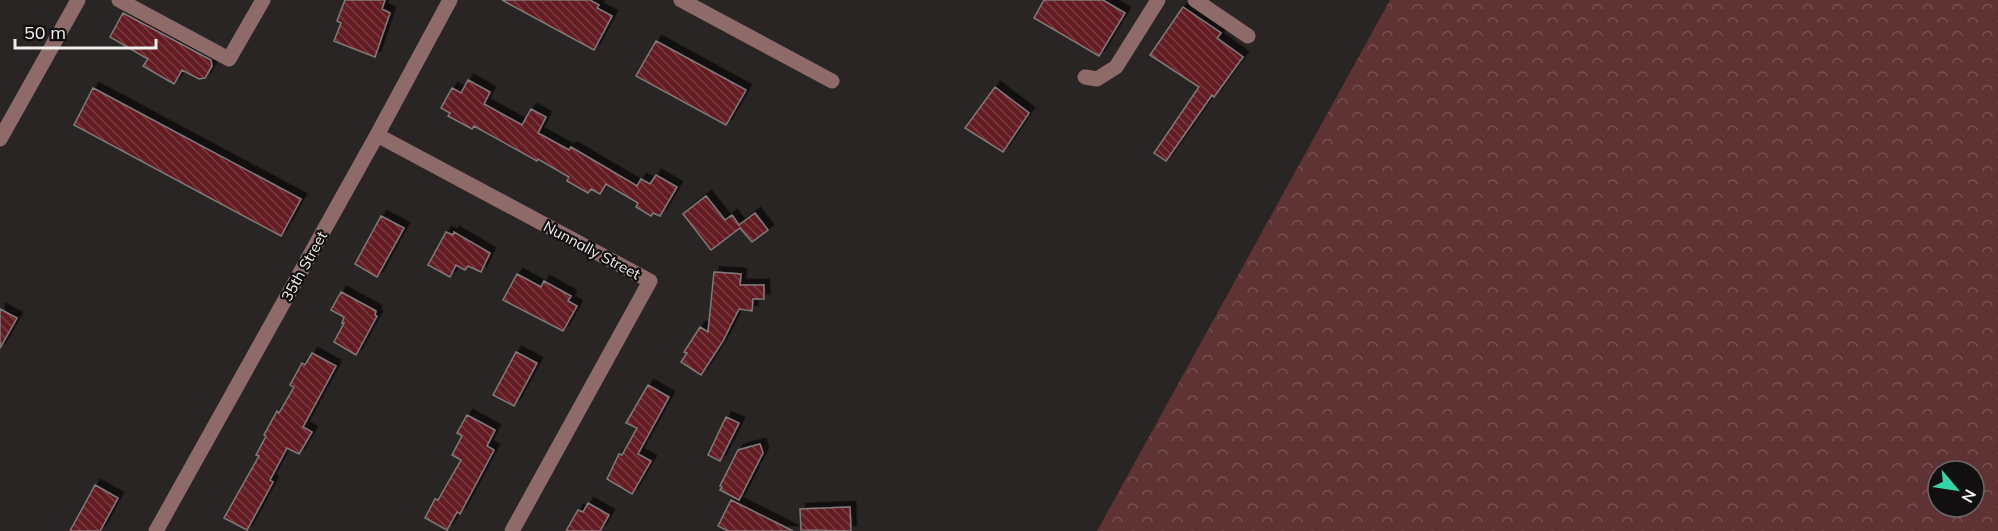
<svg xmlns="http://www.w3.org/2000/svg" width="1998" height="531" viewBox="0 0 1998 531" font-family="Mulish,sans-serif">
<defs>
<pattern id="forest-crowns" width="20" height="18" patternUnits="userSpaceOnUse" patternTransform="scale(1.5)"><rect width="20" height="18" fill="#5f3233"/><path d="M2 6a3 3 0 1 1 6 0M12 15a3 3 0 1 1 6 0" fill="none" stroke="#765051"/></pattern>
<pattern id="building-back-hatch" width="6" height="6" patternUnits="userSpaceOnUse" patternTransform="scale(1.5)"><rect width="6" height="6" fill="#641a22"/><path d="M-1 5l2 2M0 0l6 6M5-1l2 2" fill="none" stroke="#7b3c42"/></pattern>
<filter id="shadow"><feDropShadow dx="5.5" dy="-5.5" stdDeviation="0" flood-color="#0009"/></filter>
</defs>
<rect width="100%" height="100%" fill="#2a2525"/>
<path fill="url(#forest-crowns)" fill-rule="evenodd" d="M1390 0H1998V531H1097ZM1938 471H1974V507H1938Z"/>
<path fill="url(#building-back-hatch)" stroke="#807a7a" stroke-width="1.5" filter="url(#shadow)" d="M345 0H385L382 9 390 13 375 57 334 41 341 23 337 21Z
M502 0H590L599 5 597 8 612 16 594 50Z
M1044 0H1103L1125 13 1099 56 1034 18Z
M1183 7 1221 33 1217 38 1243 57 1214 97 1212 95 1166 161 1154 153 1199 87 1150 55Z
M123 13 211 60 212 66 205 78 199 79 182 70 174 84 143 66 148 59 110 37Z
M656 41 746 90 726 125 636 76Z
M468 80 490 92 484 104 522 125 531 109 546 117 538 133 569 150 571 147 637 186 641 179 650 184 656 175 677 187 660 216 653 213 651 216 636 207 638 203 606 184 600 194 591 189 588 193 567 181 569 177 538 159 537 161 474 126 472 129 448 116 450 113 441 108 452 88 461 93Z
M995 87 1029 113 1003 152 965 128Z
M93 88 301 199 281 236 74 125Z
M706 196 725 220 732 215 739 225 755 213 768 230 752 242 740 228 711 250 683 214Z
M381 216 404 228 377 277 355 264Z
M446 232 453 235 454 232 490 253 481 272 468 266 465 270 456 265 450 277 428 265Z
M714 272 741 274 740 285H764V299H753L752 311 739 309 723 341 701 375 681 362 687 353 684 352 700 327 708 332Z
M517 274 541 287 544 281 571 296 568 301 577 306 563 331 503 300Z
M341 292 376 311 375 315 377 316 356 355 334 342 344 323H342L344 317 331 310Z
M0 309 17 318 0 348Z
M516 352 537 363 514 406 493 395Z
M312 353 336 366 303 427 312 432 299 454 287 448 270 480 273 482 247 530 224 518 259 456 256 455 266 436 264 435 277 411 279 413 294 387 290 385 302 363 305 365Z
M648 385 669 397 638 454 651 461 632 494 607 479 619 454 622 455 637 428 626 423Z
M467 415 495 430 487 446 494 450 460 514 457 512 447 530 425 518 435 499 438 500 461 460 452 455 462 436 457 433Z
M726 417 739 423 720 461 708 455Z
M760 444 763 453 739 500 720 490 722 487 720 486 738 450Z
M95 485 118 498 100 531H70Z
M731 500 793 531H728L718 526Z
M588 503 609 515 600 531H566L578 510 583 512Z
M850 507 851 531 801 530 800 509Z"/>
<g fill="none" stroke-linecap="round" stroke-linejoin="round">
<path stroke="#8e6a69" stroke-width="15" d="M119 0 229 59 263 0
M681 0 832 81
M1195 0 1248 36
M1085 77 1097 79 1116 67 1158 0
M377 135 650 281 512 531
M0 139 78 0
M156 531 377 135 450 0"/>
</g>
<g text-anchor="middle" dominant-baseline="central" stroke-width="4.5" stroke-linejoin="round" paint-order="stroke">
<g font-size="15" fill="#f1eeee" stroke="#110f0f">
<text transform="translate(592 250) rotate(28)">Nunnally Street</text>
<text transform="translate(304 266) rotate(-61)">35th Street</text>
</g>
</g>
<g transform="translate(1956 489) rotate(119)"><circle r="28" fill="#110f0f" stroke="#6b6868" stroke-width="1.5"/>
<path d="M0-4.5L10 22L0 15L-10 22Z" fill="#34d4a8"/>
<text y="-9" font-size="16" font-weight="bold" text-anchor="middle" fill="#f1eeee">N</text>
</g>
<path d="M15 39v9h141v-9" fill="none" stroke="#f1eeee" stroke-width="3"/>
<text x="24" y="39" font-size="18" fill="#f1eeee" stroke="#110f0f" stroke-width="4.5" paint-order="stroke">50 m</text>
</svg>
